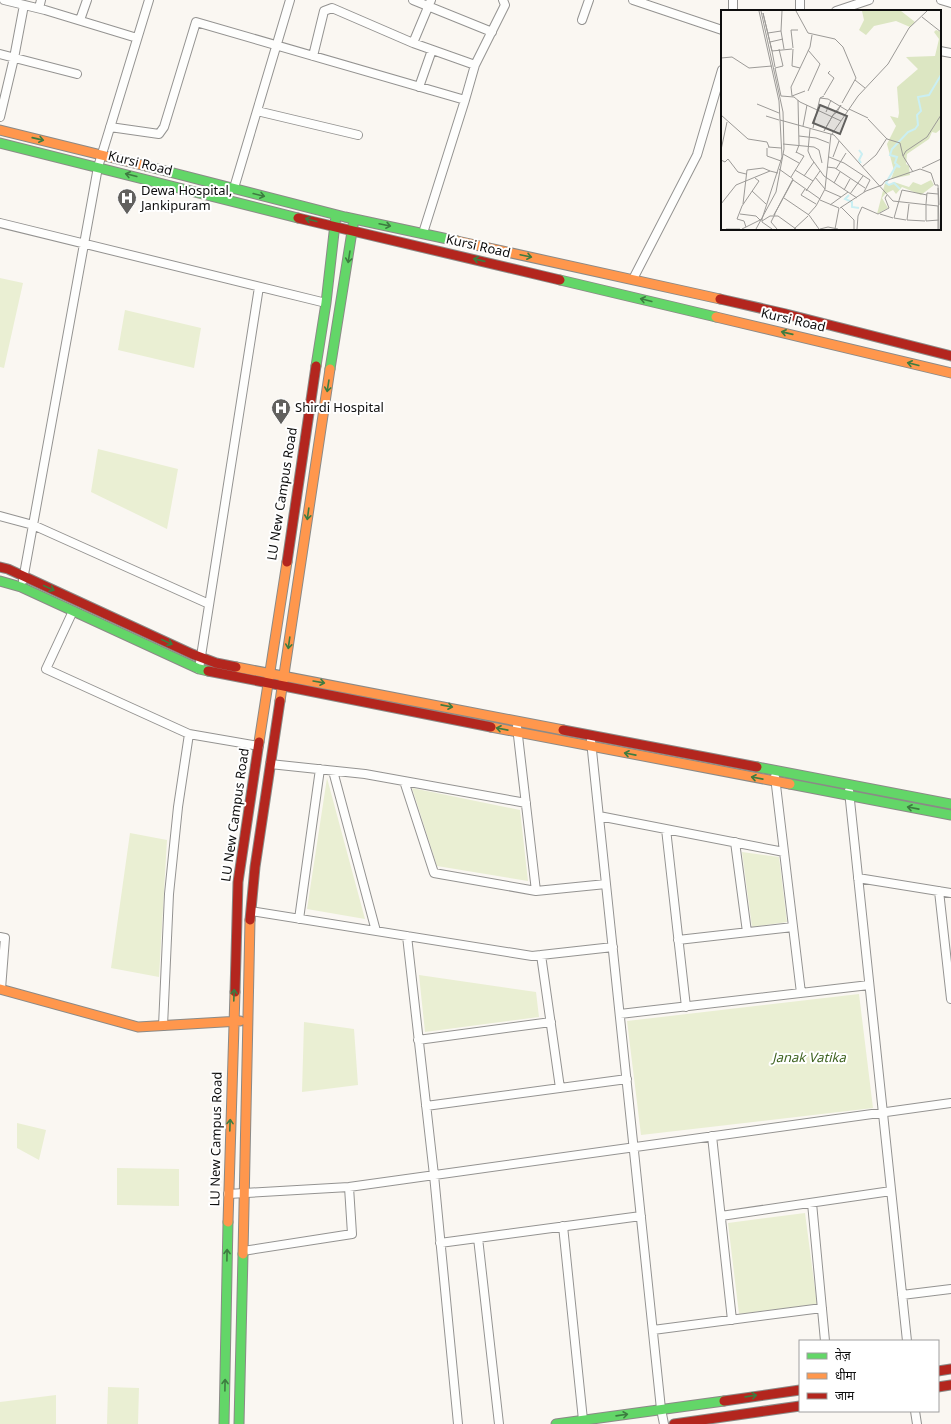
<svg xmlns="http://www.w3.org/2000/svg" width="951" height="1424" viewBox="0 0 951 1424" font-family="Georgia,'Noto Sans Devanagari',serif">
<rect width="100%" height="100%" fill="#faf7f2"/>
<path fill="#eaefd3" d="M0 278 23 283 4 368 0 367Z
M125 310 201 328 194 368 118 350Z
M98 449 178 469 167 529 91 492Z
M327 778 365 919 307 909Z
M412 788 520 810 528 881 437 866Z
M130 833 167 840 159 977 111 968Z
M742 852 779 857 787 922 752 927Z
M419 975 536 992 539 1017 425 1032Z
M859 994 873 1108 641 1135 627 1021Z
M304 1022 354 1029 358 1085 302 1092Z
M17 1123 46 1130 39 1160 17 1148Z
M117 1168 179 1169V1206L117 1205Z
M805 1213 817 1304 739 1314 728 1223Z
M108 1387 139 1388 138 1424H107Z
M56 1395V1424H0V1402Z"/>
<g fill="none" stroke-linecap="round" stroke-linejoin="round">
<defs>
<path id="street" d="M4 0 45 10 137 38
M413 0 492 32
M431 0 413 43 475 65 465 100
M633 0 722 30
M800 0V11
M941 0 951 3
M39 8 41 0
M733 11V0
M836 11 869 0
M80 20 87 0
M582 20 589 0
M940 51 951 53
M0 54 77 74
M313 56 324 11 332 8 413 43
M475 65 505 5 503 0
M419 87 432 50
M257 111 358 135
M0 117 14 58 24 5
M110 127 159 134 164 127 196 22 465 100 423 233
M234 188 290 0
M0 223 326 303
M633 279 697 155 722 70
M0 516 33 525 209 604
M23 580 98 167 149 0
M73 611 46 669 189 734 259 746
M199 669 259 287
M517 727 536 891
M591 741 661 1409 664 1424
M270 764 365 774 526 803
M333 771 376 931
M775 777 801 993
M404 781 434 873 536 891 606 884
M849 791 907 1341
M599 816 784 852
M666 829 686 1007
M735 842 747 932
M858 878 951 893
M939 891 951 999
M251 911 532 956 613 947
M299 919 320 769
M407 936 434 1175 458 1424
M0 937 5 938 1 989
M678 940 793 927
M541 955 560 1088
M620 1014 869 985
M163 1026 169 894 178 807 189 734
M418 1040 551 1022
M426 1106 627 1079
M712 1136 732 1320
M228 1194 349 1187 951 1103
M812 1203 825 1341
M721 1216 891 1191
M563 1226 583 1420
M478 1238 499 1424
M440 1243 641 1216
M243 1251 352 1234 349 1187
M902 1295 951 1289
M653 1330 822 1308
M915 1411 917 1424"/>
<path id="fast" d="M0 143 298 218
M146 166 345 217 457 241
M560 280 716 317
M316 366 326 303 336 215
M330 369 354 219
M0 581 21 587 199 669 208 671
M757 767 951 804
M790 784 951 815
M224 1424 228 1222
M239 1424 243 1254
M556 1424 724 1401"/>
<path id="slow" d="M0 130 146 166
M457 241 720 299
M716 317 951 373
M236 667 563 730
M280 701 330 369
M491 727 790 784
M259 742 287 562
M0 989 138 1027 240 1021
M228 1222 235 992
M243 1254 250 920"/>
<path id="jam" d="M298 218 560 280
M720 299 786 314 951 356
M287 562 316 366
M0 567 8 569 192 654 216 663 236 667
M208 671 491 727
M563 730 757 767
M250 920 255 867 280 701
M235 992 238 882 259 742
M938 1371 951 1369
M938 1387 951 1385
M724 1401 800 1390
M674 1424 800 1406"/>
</defs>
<use href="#street" stroke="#949391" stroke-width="10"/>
<use href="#fast" stroke="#8b8a87" stroke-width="11"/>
<use href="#slow" stroke="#8b8a87" stroke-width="11"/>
<use href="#jam" stroke="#8b8a87" stroke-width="11"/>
<use href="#street" stroke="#fefefd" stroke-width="8"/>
<use href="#fast" stroke="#63d668" stroke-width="9"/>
<use href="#slow" stroke="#ff974d" stroke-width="9"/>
<use href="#jam" stroke="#b3261e" stroke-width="9"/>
</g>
<defs><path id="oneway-shaft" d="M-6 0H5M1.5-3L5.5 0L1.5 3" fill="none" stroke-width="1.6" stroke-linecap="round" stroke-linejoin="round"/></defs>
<g stroke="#3d7c40">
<use href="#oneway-shaft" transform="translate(38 139) rotate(13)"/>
<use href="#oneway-shaft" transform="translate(131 175) rotate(-166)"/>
<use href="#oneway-shaft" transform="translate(259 195) rotate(14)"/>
<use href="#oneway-shaft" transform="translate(311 220) rotate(-165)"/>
<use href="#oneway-shaft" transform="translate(385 225) rotate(12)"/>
<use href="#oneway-shaft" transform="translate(526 256) rotate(12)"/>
<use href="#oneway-shaft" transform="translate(349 257) rotate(99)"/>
<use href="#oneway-shaft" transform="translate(479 260) rotate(-167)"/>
<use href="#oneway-shaft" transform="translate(646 300) rotate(-166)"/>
<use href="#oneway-shaft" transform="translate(787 333) rotate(-167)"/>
<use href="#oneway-shaft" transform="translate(913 364) rotate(-166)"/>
<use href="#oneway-shaft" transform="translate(328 386) rotate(99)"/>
<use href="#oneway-shaft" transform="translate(308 514) rotate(98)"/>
<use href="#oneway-shaft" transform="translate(49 588) rotate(25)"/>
<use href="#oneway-shaft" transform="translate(167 642) rotate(25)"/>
<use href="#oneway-shaft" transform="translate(289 643) rotate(98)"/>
<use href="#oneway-shaft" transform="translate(319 682) rotate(10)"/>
<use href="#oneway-shaft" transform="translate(447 706) rotate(11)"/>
<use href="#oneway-shaft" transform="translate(502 729) rotate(-169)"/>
<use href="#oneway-shaft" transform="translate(630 754) rotate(-169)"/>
<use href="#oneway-shaft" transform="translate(757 778) rotate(-169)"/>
<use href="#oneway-shaft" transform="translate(913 808) rotate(-169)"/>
<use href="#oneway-shaft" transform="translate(234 995) rotate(-88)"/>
<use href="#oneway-shaft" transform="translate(230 1125) rotate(-88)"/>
<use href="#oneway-shaft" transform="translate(227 1255) rotate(-89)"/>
<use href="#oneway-shaft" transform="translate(225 1385) rotate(-89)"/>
<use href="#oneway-shaft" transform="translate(751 1396) rotate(-8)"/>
<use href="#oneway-shaft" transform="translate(622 1415) rotate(-8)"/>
</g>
<defs>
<symbol id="hospital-pin" viewBox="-11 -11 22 30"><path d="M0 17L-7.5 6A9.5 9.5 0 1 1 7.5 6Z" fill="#61605e" stroke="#fff"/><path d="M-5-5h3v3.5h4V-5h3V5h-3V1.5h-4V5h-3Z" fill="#fff"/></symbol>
</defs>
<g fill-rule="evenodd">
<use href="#hospital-pin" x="116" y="187" width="22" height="30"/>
<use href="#hospital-pin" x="270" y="397" width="22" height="30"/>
</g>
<g text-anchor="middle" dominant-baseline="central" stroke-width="4" stroke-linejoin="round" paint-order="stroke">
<g font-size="13" fill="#0e0e0e" stroke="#fff">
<text transform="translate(140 164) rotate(14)">Kursi Road</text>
<text transform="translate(478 247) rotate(13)">Kursi Road</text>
<text transform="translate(793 321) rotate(13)">Kursi Road</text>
<text transform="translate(283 494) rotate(-81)">LU New Campus Road</text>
<text transform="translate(236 815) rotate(-82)">LU New Campus Road</text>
<text transform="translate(217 1139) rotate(-89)">LU New Campus Road</text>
</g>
<g font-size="13" fill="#0e0e0e" stroke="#fff" text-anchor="start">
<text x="141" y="191">Dewa Hospital,<tspan x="141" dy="15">Jankipuram</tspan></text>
<text x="295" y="408">Shirdi Hospital</text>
</g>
<g font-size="13" font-style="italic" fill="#3e6320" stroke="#fff">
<text x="809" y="1058">Janak Vatika</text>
</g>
</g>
<g transform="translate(721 10)">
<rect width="220" height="220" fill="#faf7f2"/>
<path d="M141 1H180L194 12 189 17 175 11 153 16 145 25 138 20 143 10ZM215 20 220 22V119L215 123 211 122 208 129 186 144 185 154 188 156 189 165 170 169 173 161 166 134 175 116 169 106 177 108 178 103 176 77 197 59 185 47 214 46 218 29 213 22ZM210 170 213 175 200 185 181 177 175 184 172 180 164 184 161 188 167 198 156 204 164 173 168 175 173 172 188 177 192 172 200 175Z" fill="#dce6c2"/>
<path fill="none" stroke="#caeff3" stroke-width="2" d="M138 140 141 144 138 150 140 153M179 179 173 173 168 175 165 173 175 156 179 157 174 153 176 147 169 145 171 139 187 122 194 119 197 115 196 105 200 101 197 87 208 85 220 65M128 185 124 189 131 192V197L138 198"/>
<path fill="none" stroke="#9c9a97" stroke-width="1" d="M38 1 58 91 59 110 113 125 172 191 217 196V219M75 1 87 23 114 29 122 37 135 68 121 93M201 7 220 22M60 21 61 1M60 21 63 39M47 23 60 21M49 32 62 29M72 38 70 20H77M58 39 62 56M72 39 71 56 79 58M51 41 42 3 51 41M51 41 54 57M51 41 71 39M0 48 11 47 28 58 51 56M62 56 54 58 60 86 73 87 79 92 120 111M134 70 144 78M87 81 99 54 87 40M103 85 113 68 107 63 109 61M71 86 70 77 89 37 91 25M71 86 84 81M99 88 107 89 127 101M36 94 58 103M120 95 116 102 112 105 103 121 112 105ZM128 99 147 108M105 102 110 90M0 105 27 129 46 132 48 137M45 106 58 110M147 109 166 129 179 133 182 146 192 162M82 116 86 95M92 118 99 88 103 86M89 119 87 141 90 148 103 166 136 188M111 124 137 86 167 54 188 18 206 1M78 126 95 128 108 133M62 134 93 137 98 140 101 153M47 137 60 138M46 138V146L60 151M0 140 6 112M75 143 78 135 77 90M62 144 78 153M182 146 185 141 206 127 220 105M108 147 123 153 149 170M112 147 118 131M0 150 4 152 7 149 17 162 25 164M106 157 114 158 144 178M141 157 155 145 166 128M201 158 220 149M58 159 72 169M115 159 125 143M74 160 92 171M83 166 93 152M70 167 83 146 75 142M94 167 104 179M72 169 53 205 72 170M72 170 99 189M113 173 119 162M217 178 218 219M84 179 80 185 95 194M104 179 110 124M104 180 120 187M123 180 129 169M31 181 45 194M85 181 99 161M143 182 149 170M129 184 142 166M63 188 88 205 98 219M99 190 118 198M0 194 15 175 49 161 57 163M22 194 26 160 42 158 49 161M205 194 206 183 217 184M109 195 127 182M205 195V211M95 196 104 179M120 197 133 210V219M119 198 145 181 161 175 164 171 199 159 210 163 214 175H217L218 195M19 204 35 206 39 210M54 204 50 212 56 219M159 204 172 208M87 205 95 196M173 208 181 180 206 185M173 208 185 210M41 209V212L51 219M186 210 204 211M186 210 188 194M41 211 49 206H57L75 219M205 211 218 210M25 217 23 211 16 209 21 196 38 171 34 168M5 219H19M21 219 41 209 61 147 59 110M35 219 55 182 63 139 62 102 40 1M73 219 87 206M99 219 107 217 117 219M114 219 118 198M136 219 137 206 141 197 157 204 168 198 164 188 166 185"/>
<path fill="#61605e" fill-opacity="0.15" stroke="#61605e" stroke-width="2" d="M99 95 126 106 119 124 92 113Z"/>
<rect width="220" height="220" fill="none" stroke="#0e0e0e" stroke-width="2"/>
</g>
<rect x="799" y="1340" width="140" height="72" fill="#ffffff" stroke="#9f9f9f"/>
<rect x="807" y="1353" width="20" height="6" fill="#63d668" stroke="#9f9f9f"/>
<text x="835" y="1360" font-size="12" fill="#0e0e0e">तेज़</text>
<rect x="807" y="1373" width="20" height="6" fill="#ff974d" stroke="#9f9f9f"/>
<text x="835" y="1380" font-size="12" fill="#0e0e0e">धीमा</text>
<rect x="807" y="1393" width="20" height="6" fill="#b3261e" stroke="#9f9f9f"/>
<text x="835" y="1400" font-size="12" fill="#0e0e0e">जाम</text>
</svg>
